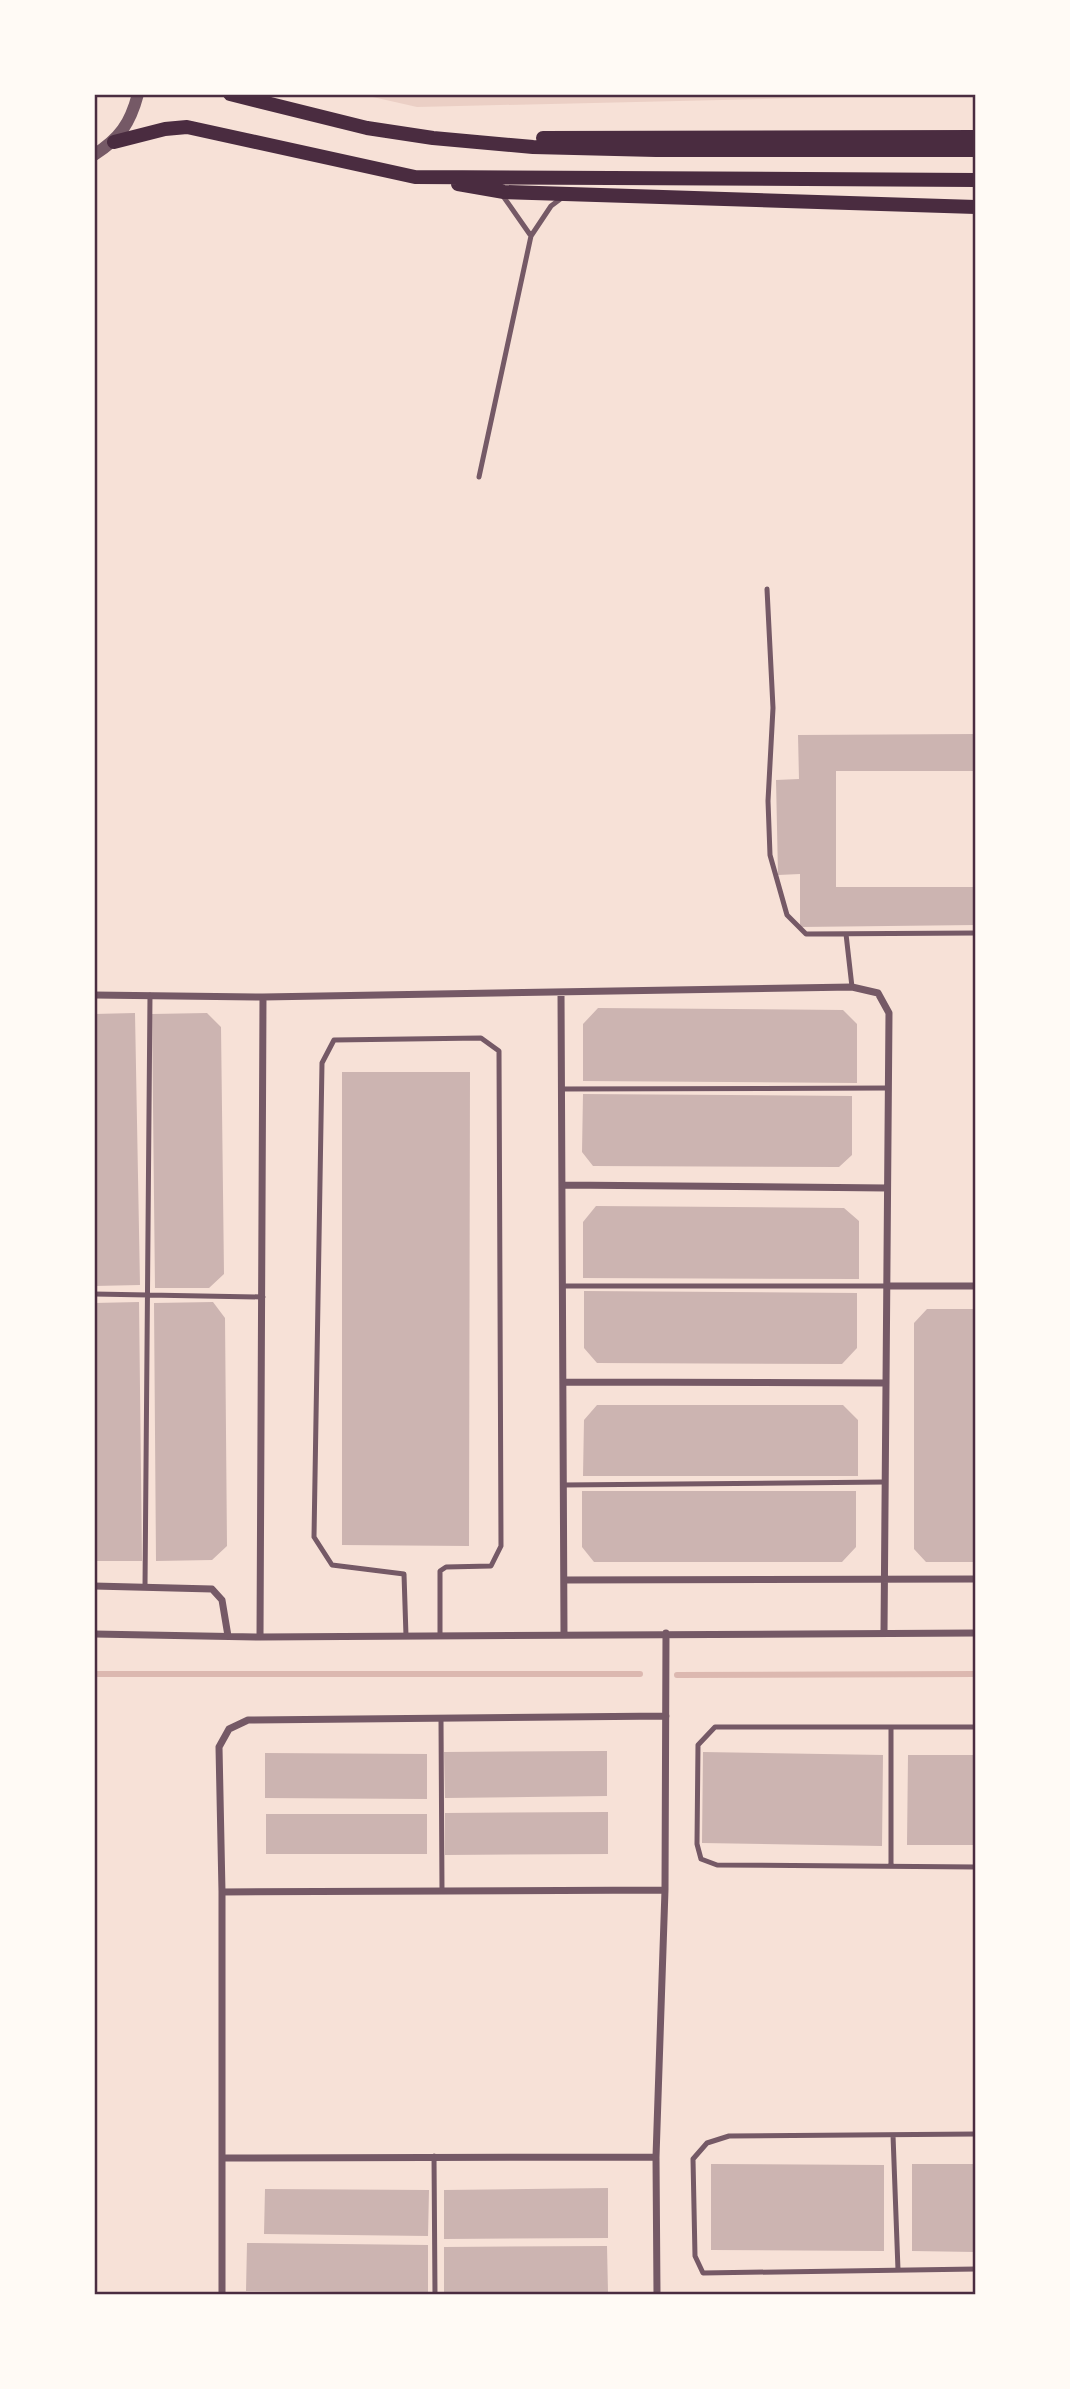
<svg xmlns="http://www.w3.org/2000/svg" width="1070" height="2389" viewBox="0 0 1070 2389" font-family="'Fira Sans',sans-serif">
<rect width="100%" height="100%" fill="#f7e1d7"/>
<path fill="#ebcfc5" d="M975 94 417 107 364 95V94Z"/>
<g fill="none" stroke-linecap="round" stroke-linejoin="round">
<path stroke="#dcb8b0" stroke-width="6" d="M94 1674H640
M677 1675 976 1674"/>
</g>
<path fill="#ccb4b1" d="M976 734V771H836V887H976V925L800 927V874L778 875 776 780 799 779 798 735Z
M598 1008 843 1010 857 1024V1083L583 1081V1024Z
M135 1013 140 1285 94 1286V1014Z
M207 1013 221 1027 224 1274 209 1288H155L152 1014Z
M342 1072H470L469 1546 342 1545Z
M583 1094 852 1096V1155L839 1167 593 1166 582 1152Z
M596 1206 844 1208 859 1221V1279L583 1278V1222Z
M584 1291 857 1293V1348L842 1364 597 1363 584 1348Z
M139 1302 142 1561H94V1303Z
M213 1302 225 1318 227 1546 212 1560 156 1561 154 1303Z
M927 1309H976V1562H926L914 1549V1323Z
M597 1405H843L858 1420V1476H583L584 1420Z
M582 1491H856V1547L842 1562H594L582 1547Z
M607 1751V1796L445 1798 444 1752Z
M703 1752 883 1755 882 1846 702 1843Z
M265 1753 427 1754V1799L265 1798Z
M908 1755H976V1845H907Z
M608 1812V1854L445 1855V1813Z
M266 1814H427V1854H266Z
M711 2164 884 2165V2251L711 2250Z
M912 2164H976V2252L912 2251Z
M608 2188V2238L444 2239V2190Z
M265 2189 429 2190 428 2236 264 2234Z
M247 2243 428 2245V2293L246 2291Z
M607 2246 608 2292 444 2293V2247Z"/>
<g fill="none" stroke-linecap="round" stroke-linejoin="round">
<path stroke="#755966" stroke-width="5" d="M503 196 531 236
M479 477 531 236 551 206 563 197
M767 589 773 708 768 801 770 855 787 915 806 934 976 933
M846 934 852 987
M561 1089 888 1088
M562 1286H887
M94 1294 263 1297
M563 1485 885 1482
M145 1587 150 995
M406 1636 404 1574 332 1565 314 1537 322 1063 334 1040 481 1038 499 1051 501 1546 491 1566 446 1567 440 1571V1636
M441 1719 442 1891
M976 1727H715L698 1745 697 1844 701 1859 717 1865 976 1867
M891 1866V1728
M976 2134 729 2136 707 2143 693 2159 695 2256 703 2273 976 2269
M893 2135 898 2270
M434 2156 435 2294"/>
<path stroke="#755966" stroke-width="7" d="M561 992 564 1634
M94 995 263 997 852 987 878 993 889 1013 884 1632
M562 1185 887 1188
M887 1286H976
M563 1382 886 1383
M564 1580 976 1579
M94 1586 212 1589 222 1600 228 1636
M94 1634 260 1637 976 1633
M260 1637 263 997
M222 1892 665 1890
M223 2158 656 2157
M222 2294V1892L219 1747 229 1729 248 1720 666 1716
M657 2294 656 2157 665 1890 666 1633"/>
<path stroke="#755966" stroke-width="12" d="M94 155C120 138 130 124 138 94"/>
<path stroke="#4a2c40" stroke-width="14" d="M230 94 367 128 433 138 533 147 656 150H976
M543 138 976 137
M114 142 165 129 187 127 415 177 976 180
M458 184 504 192 976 207"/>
</g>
<rect width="1070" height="2389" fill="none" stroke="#fffaf5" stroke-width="192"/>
<rect x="96" y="96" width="878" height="2197" fill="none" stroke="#4a2c40" stroke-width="2.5"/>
</svg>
